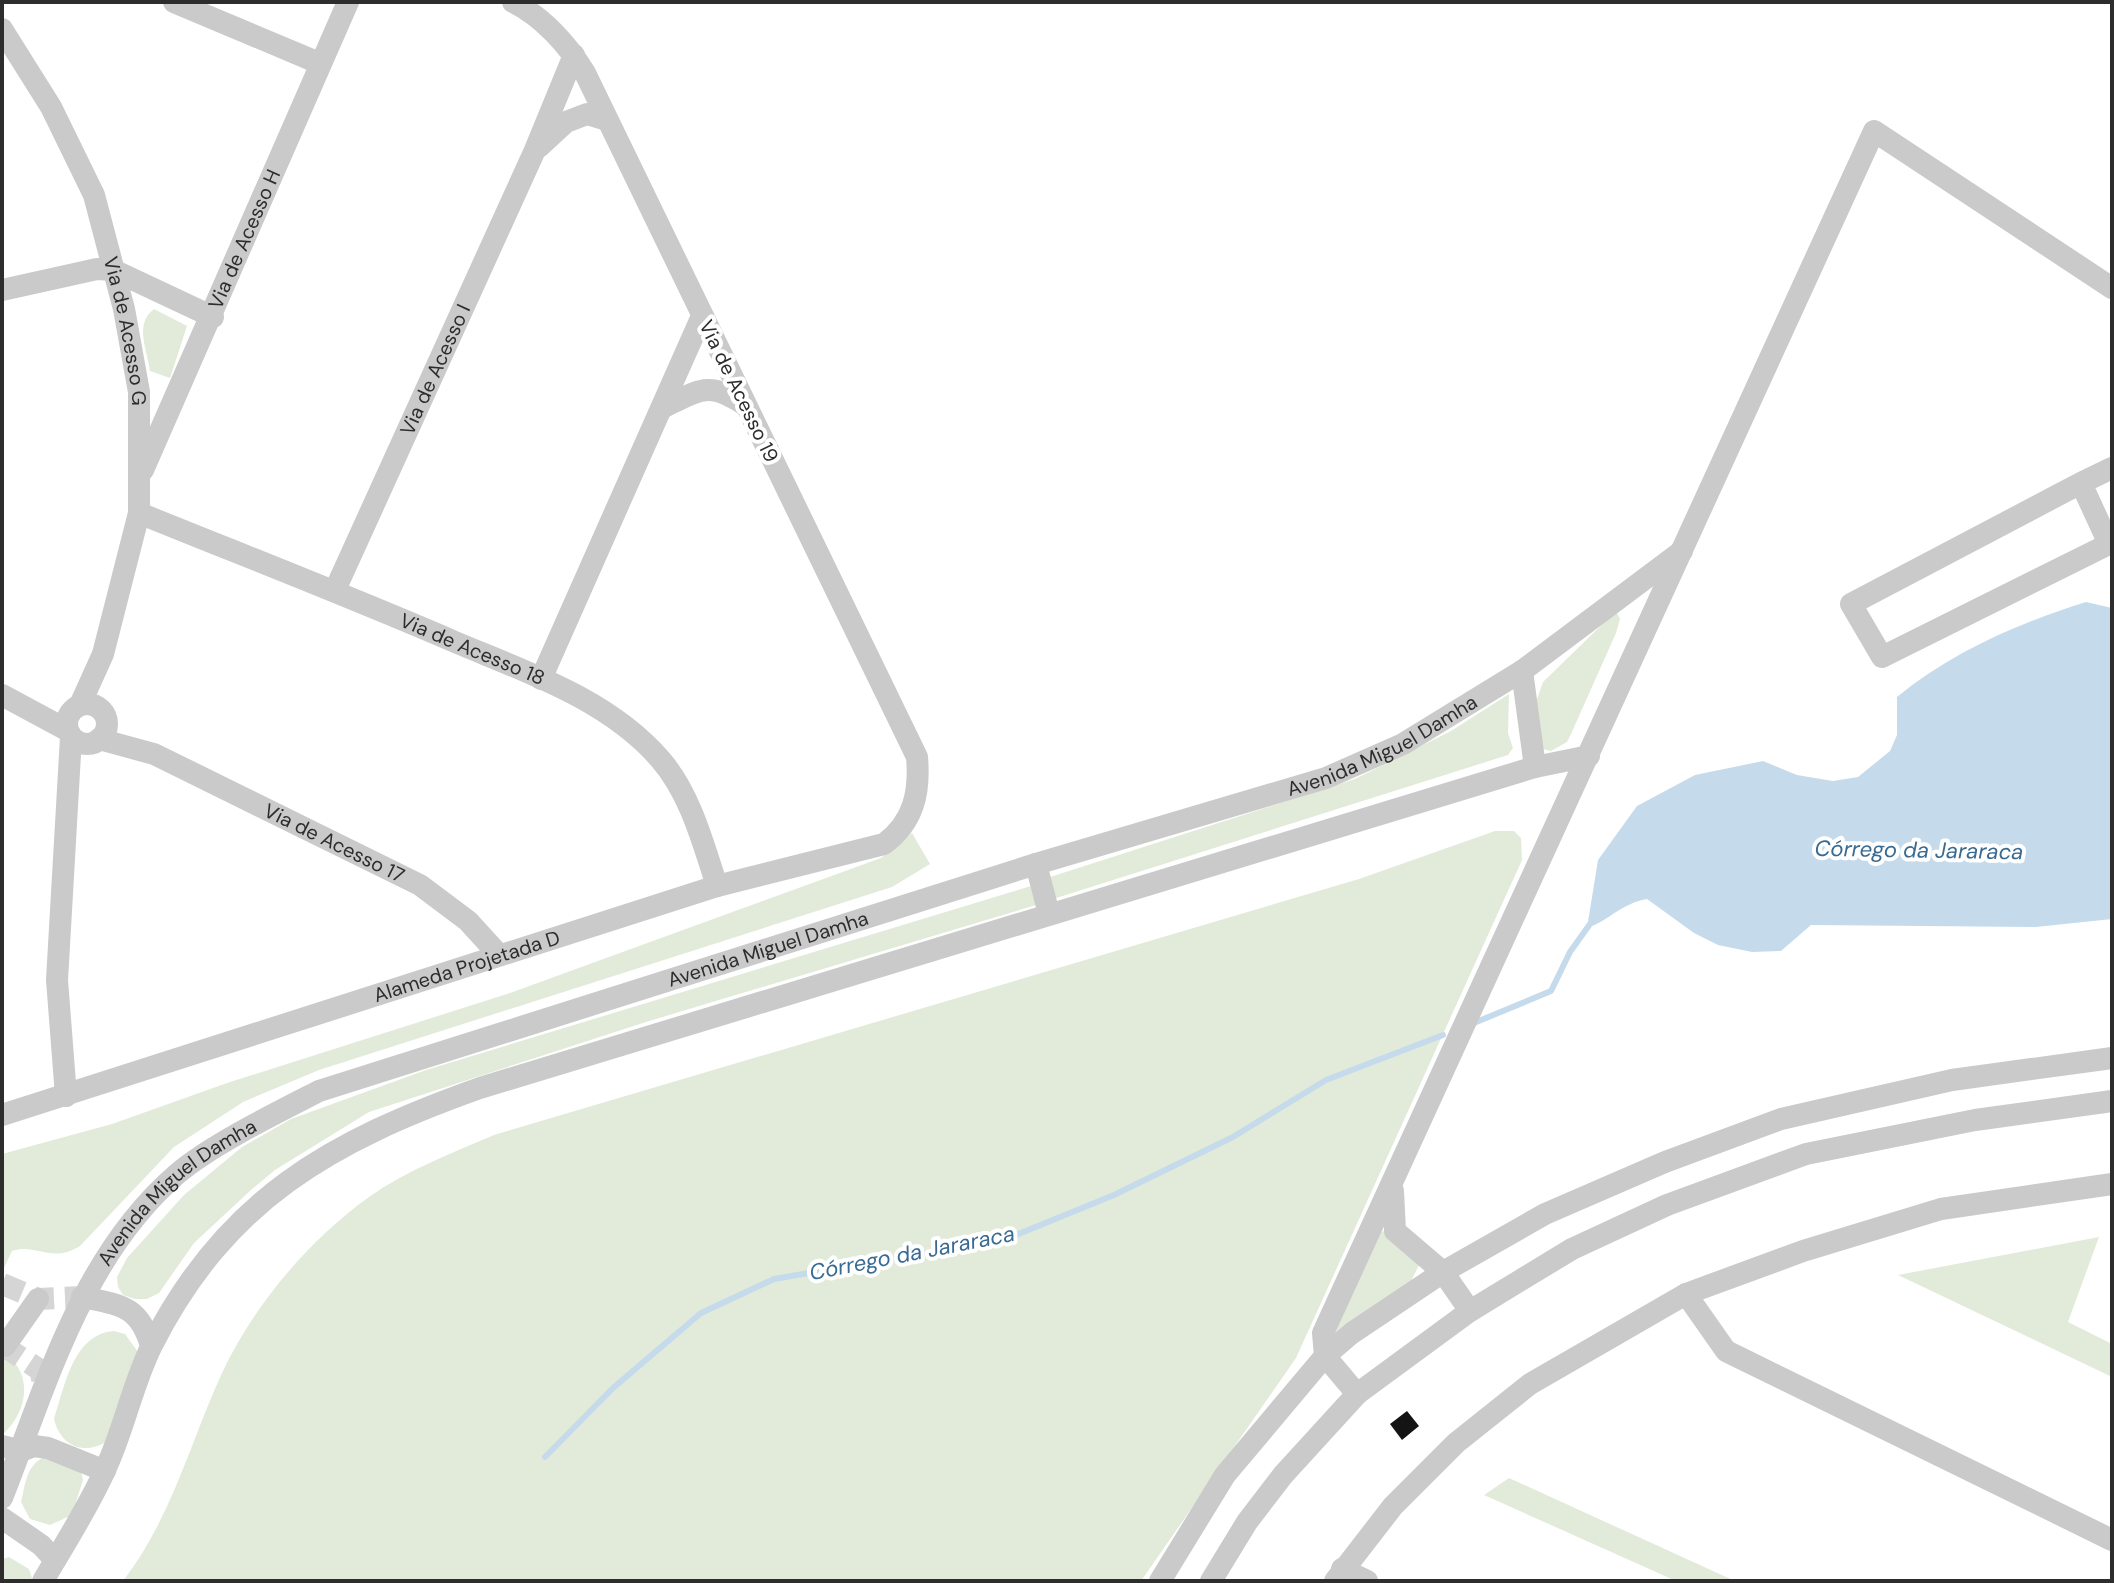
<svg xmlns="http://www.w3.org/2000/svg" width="2114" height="1583" viewBox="0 0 2114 1583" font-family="'DM Sans',sans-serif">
<rect width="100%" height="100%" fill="#fff"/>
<path fill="#e2ebda" d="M154 309 187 326 170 378 150 371C147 349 134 324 154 309Z
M1616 611 1620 619 1616 633 1571 734 1567 742 1551 751 1539 748 1535 705 1543 682Z
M1509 694 1508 733 1513 748 1508 755 1050 900 1044 879 1355 779 1451 731Z
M1495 831H1514L1521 838 1522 860 1296 1358 1141 1581H123C172 1517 189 1445 222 1373 254 1305 308 1241 369 1197 407 1170 452 1153 494 1135L1359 879Z
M912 833 930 864 892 887 319 1070 243 1102 174 1147 80 1246C51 1264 36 1243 12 1251L2 1272V1154L112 1124 227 1083 507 994 881 858Z
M1031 886 1036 905 646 1022 369 1112 275 1170 251 1190 194 1243 159 1293 147 1299H135L123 1295 118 1287 117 1277 127 1258 184 1195 242 1147 291 1119 426 1070Z
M1386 1229 1419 1265 1410 1283 1335 1336 1331 1327 1376 1236Z
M2099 1237 2068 1322 2112 1344V1377L1898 1275Z
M114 1331 125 1334 138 1352 106 1442C83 1456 60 1445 54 1419 65 1386 73 1334 114 1331Z
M2 1351C34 1372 29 1411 2 1435Z
M46 1456 81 1472 83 1480 72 1515 50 1525 30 1519 21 1502C26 1482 26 1465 46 1456Z
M1509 1478 1735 1581H1676L1484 1495Z
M9 1557 29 1569 33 1581H2V1559Z"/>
<path fill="#c5dbec" d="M2086 602 2112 608V919L2036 927 1811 925 1781 951 1752 952 1718 945 1694 933 1647 899C1620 904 1612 919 1587 928L1598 860 1637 806 1695 775 1763 761 1797 775 1833 781 1858 777 1890 751 1897 735V697C1952 652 2019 623 2086 602Z"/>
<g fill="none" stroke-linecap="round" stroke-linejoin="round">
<path stroke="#c5dbec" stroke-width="6" d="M1474 1023 1551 991 1570 952 1590 924
M545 1457 613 1388 701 1313 774 1279 1006 1239 1114 1195 1233 1137 1326 1080 1443 1035"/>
</g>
<path fill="#141414" d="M1407 1411 1419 1426 1402 1440 1390 1424Z"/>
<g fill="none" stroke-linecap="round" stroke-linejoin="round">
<path stroke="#d5d5d5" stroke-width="22" stroke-dasharray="22 11" stroke-linecap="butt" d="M2 1284 38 1299 82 1297
M2 1345 40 1370 45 1390"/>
<g stroke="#cacaca" stroke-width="22">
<path d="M174 2 319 63"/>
<path id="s1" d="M2 29 51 107 94 195 124 309 139 392V513L103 654 80 705"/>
<path d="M539 147 566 122 587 114 607 120"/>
<path d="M2 290 97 269 113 270 213 317"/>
<path d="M664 407C701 389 709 381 745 405"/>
<path id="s2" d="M143 470 348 2"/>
<path d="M2081 483 2109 544 1882 657 1851 604 2081 483 2112 468"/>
<path id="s3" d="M139 513C245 556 351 597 455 642 526 672 608 699 660 759 690 793 703 843 717 886"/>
<path id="s4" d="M335 590 535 150 574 55"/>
<path d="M1522 671 1535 767"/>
<path d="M541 679 702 316"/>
<path d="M2 695 67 730"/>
<circle cx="87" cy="724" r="20"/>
<path id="s5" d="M99 739 154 754 420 885 468 921 499 955"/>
<path d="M1036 864 1049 914"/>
<path d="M66 1096 57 980 71 737"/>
<path id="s6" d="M2 1115 717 886 884 844C914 822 920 792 917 757L585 73C568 45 543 17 513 2"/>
<path d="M1393 1191 1395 1231 1443 1272 1470 1311"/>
<path d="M1686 1294 1726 1351 2112 1540"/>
<path d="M82 1297C120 1305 139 1305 151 1346"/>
<path d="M5 1346 38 1299"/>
<path d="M1357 1394 1325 1356 1323 1333 1874 131 2112 288"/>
<path d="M2 1446 21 1451 34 1446 48 1448 105 1471"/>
<path id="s7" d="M2 1498C47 1384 81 1257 177 1174 211 1145 278 1112 319 1091L1036 864 1326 778 1403 744 1522 671 1682 551"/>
<path d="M2 1518 41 1545 55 1560"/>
<path d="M1342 1569 1367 1581"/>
<path d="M43 1581C64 1545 88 1508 105 1470 124 1430 132 1385 152 1345 226 1199 331 1141 480 1088L1535 767 1589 756"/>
<path d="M1160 1581 1225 1475 1325 1356 1352 1333 1443 1272 1545 1214 1665 1162 1781 1119 1952 1080 2112 1058"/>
<path d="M1211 1581 1247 1522 1283 1475 1357 1394 1470 1311 1572 1249 1667 1205 1806 1154 1975 1120 2112 1101"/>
<path d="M1335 1581 1393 1506 1456 1443 1530 1384 1686 1294 1803 1251 1941 1209 2112 1184"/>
</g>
</g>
<g text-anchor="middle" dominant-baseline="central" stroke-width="8" stroke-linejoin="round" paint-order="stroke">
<g font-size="20" fill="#2d2d2d" stroke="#fff">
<text stroke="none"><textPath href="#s2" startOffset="252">Via de Acesso H</textPath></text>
<text stroke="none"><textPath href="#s1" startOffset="330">Via de Acesso G</textPath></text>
<text stroke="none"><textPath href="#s4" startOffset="242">Via de Acesso I</textPath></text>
<text transform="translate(739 391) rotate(64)">Via de Acesso 19</text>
<text stroke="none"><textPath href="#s3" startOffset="360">Via de Acesso 18</textPath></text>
<text stroke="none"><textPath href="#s7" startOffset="1656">Avenida Miguel Damha</textPath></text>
<text stroke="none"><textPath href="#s5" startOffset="258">Via de Acesso 17</textPath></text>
<text stroke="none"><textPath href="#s7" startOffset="1008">Avenida Miguel Damha</textPath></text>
<text stroke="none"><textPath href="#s6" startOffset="488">Alameda Projetada D</textPath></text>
<text stroke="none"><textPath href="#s7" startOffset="360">Avenida Miguel Damha</textPath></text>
</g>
<g font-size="22" font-style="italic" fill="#386a92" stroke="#fff">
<text transform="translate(1919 850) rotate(1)">Córrego da Jararaca</text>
<text transform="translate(912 1253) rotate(-11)">Córrego da Jararaca</text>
</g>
</g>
<rect width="2114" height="1583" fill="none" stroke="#2d2d2d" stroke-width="8"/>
</svg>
